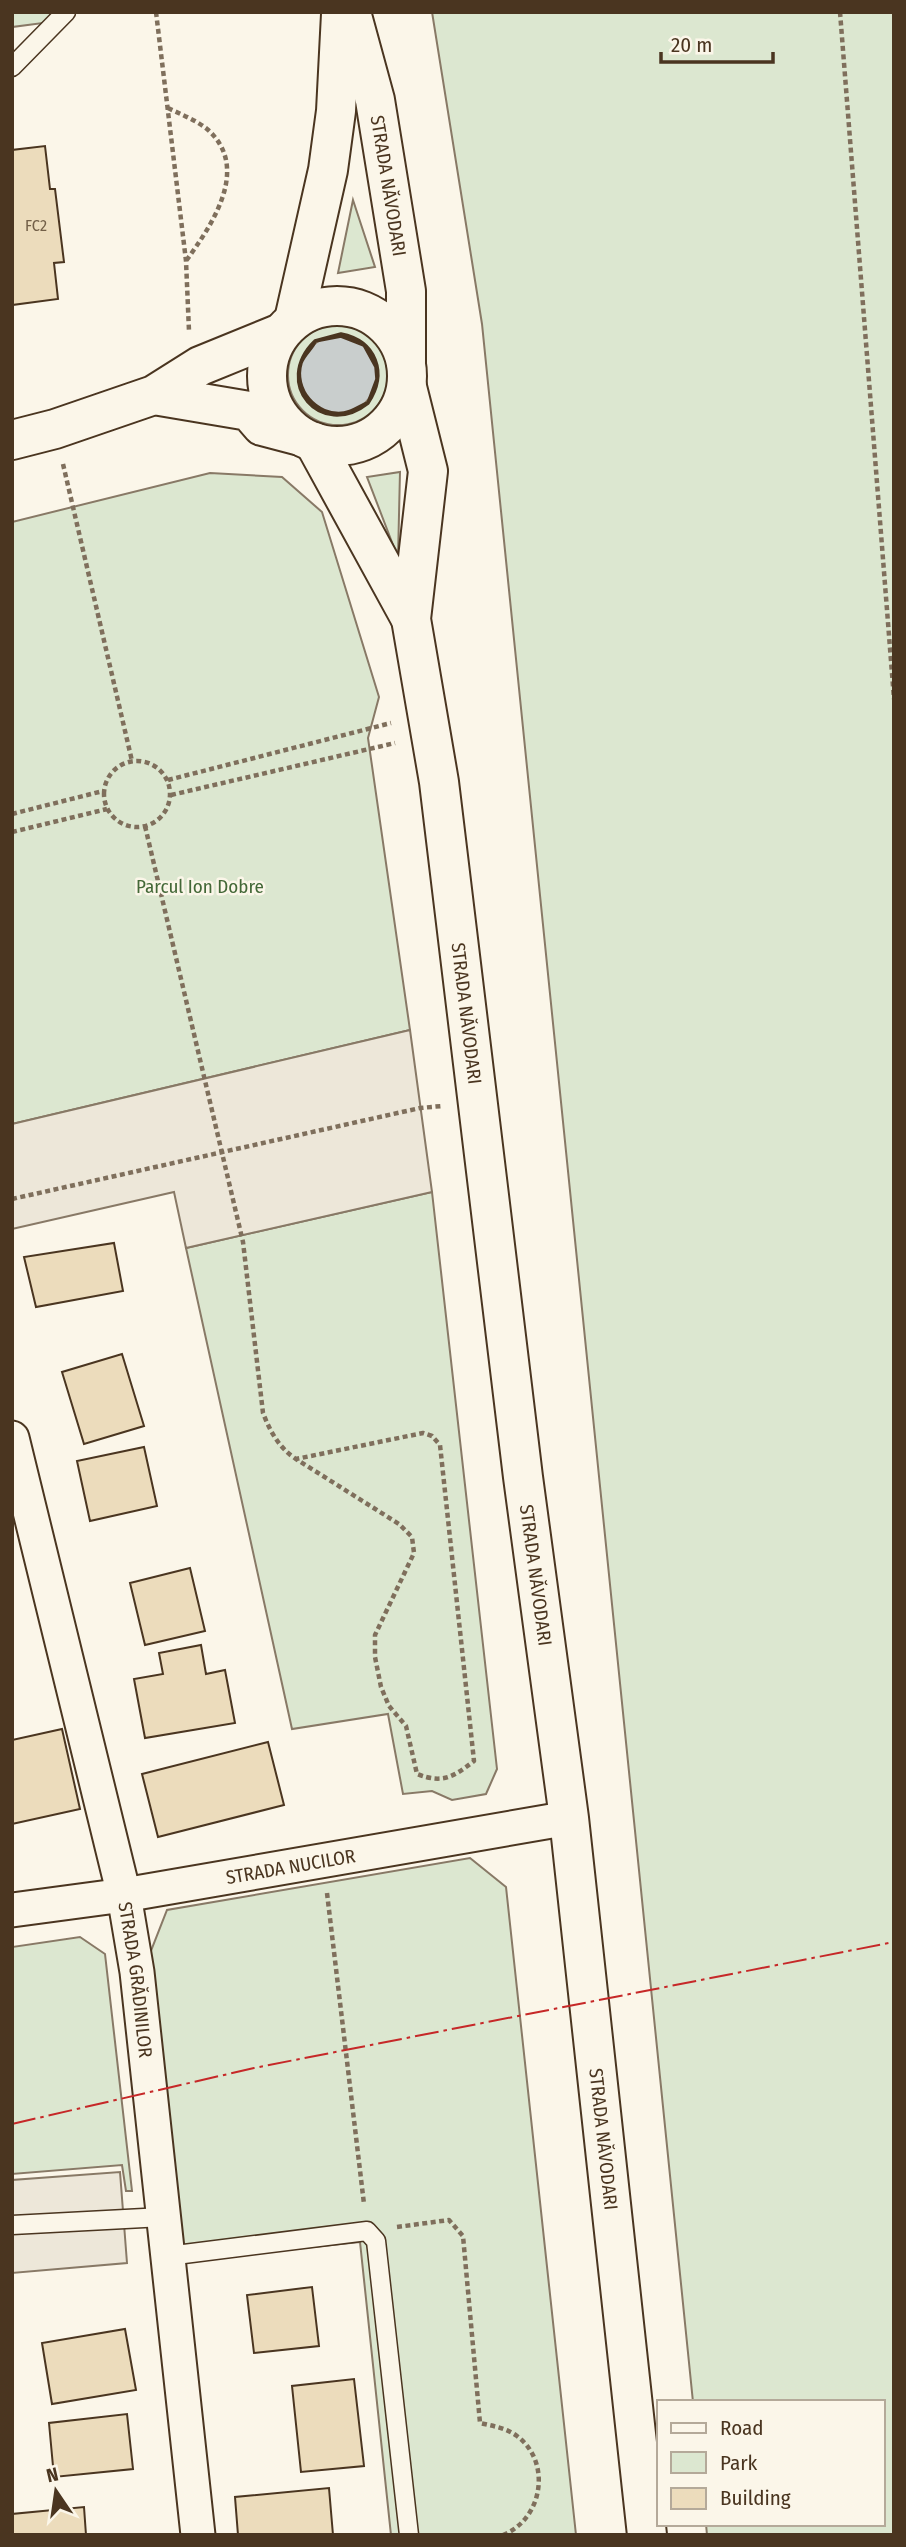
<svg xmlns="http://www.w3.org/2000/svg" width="906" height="2547" viewBox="0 0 906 2547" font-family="'Fira Sans Condensed',sans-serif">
<rect width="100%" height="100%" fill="#fbf6e9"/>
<path fill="#dce7d0" stroke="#887966" stroke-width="2" d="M12 12H50L51 22 12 27Z
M432 12H894V2535H707L706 2524H883V2402H693L482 324Z
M353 200 375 267 338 273Z
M288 375a50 50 0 1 1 100 0a50 50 0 1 1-100 0Z
M400 472 398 558 367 477Z
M210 473 282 477 322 512 379 697 368 738 410 1030 12 1124V522Z
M432 1192 497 1769 486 1794 452 1800 432 1791 403 1794 388 1714 292 1729 186 1248Z
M470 1858 506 1887 576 2535H391L360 2242 180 2261 149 1956 167 1910Z
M80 1937 105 1954 132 2191H126L122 2165 12 2174V1947Z"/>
<path fill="#ede7d9" stroke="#887966" stroke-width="2" d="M410 1030 432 1192 186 1248 174 1192 12 1229V1124Z
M120 2172 127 2263 12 2273V2180Z"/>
<path fill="#c9cecd" stroke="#887966" stroke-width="2" d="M299 375a39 39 0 1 1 78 0a39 39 0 1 1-78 0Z"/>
<path fill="#ecdcbc" stroke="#4a3520" stroke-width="2" d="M45 146 50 189H55L64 262 54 263 58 299 12 305V150Z
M114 1243 123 1291 36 1307 24 1257Z
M122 1354 144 1426 84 1444 62 1372Z
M144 1447 157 1506 90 1521 77 1461Z
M190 1568 205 1631 145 1645 130 1583Z
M201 1645 206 1674 225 1670 235 1723 145 1738 134 1679 163 1674 159 1653Z
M62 1729 80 1809 12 1824V1740Z
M268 1742 284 1805 158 1837 142 1774Z
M312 2287 319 2346 254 2353 247 2295Z
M125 2329 136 2390 52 2404 42 2343Z
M354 2379 364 2466 301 2472 292 2386Z
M127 2414 133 2469 54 2477 49 2423Z
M329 2488 333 2535H238L235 2497Z
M84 2507 86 2535H12V2514Z"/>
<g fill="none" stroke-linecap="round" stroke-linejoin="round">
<defs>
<path id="service" d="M12 67 66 12
M12 2225 163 2217
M168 2256 367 2231 376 2241 409 2535"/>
<g id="minor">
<path id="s1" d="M12 1438 124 1895 137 1972 198 2535"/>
<path id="s2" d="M12 1910 124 1895 569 1818"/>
</g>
<path id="tertiary" d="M154 395 249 411 262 426 300 436
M12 440 55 429 154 395 200 366 281 333"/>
<g id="secondary">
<path id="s3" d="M351 12 375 100 406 291V362"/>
<circle cx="337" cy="376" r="70"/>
<path d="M294 320 328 170 336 111 341 14"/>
<path id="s4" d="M407 387 428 471 411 619 439 782 523 1477 569 1818 647 2535"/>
<path d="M314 442 411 619"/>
</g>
</defs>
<use href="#service" stroke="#4a3520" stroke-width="21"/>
<use href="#minor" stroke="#4a3520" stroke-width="37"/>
<use href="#tertiary" stroke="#4a3520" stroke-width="42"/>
<use href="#secondary" stroke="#4a3520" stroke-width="42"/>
<path stroke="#7f6f5c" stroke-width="4.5" stroke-dasharray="5 3.5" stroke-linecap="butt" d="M156 12 186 261 189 331
M840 12 894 699
M168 108C180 114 196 120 207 129 252 168 211 226 186 261
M63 464 132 761
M104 794a33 33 0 1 1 66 0a33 33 0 1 1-66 0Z
M168 780 391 723
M171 795 395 743
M12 814 103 791
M145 826 243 1242 263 1413C270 1431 279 1448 296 1459L399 1524 412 1537 414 1553 375 1635V1657L381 1687 389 1706 406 1726 417 1774C443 1784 453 1777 474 1761L440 1445 432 1436 423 1433 296 1459
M12 832 107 809
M12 1199 420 1108 442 1106
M327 1893 364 2204
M397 2227 449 2220 463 2236 480 2423C493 2426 506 2428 517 2436 552 2462 543 2519 503 2535"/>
<use href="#service" stroke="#fbf6e9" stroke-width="18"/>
<use href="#minor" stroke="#fbf6e9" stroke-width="33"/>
<use href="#tertiary" stroke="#fbf6e9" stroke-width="38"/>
<use href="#secondary" stroke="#fbf6e9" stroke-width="38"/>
<path stroke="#4a3520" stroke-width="3.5" d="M341 334C376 341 388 373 368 403L377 379 376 367 364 345 341 336 315 341Z
M315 341C314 347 304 354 301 363 293 389 316 417 344 413 353 412 361 405 368 403 321 440 272 383 315 341Z"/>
<path stroke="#c62828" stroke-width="2" stroke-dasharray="24 5 3.5 5" stroke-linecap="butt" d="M12 2124 254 2068 894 1942"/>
</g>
<g text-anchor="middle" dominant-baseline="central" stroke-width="5" stroke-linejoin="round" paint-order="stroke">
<g font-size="16" fill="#725f47">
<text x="36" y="225">FC2</text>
</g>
<g font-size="19" fill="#4a3520" stroke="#fbf6e9">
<text stroke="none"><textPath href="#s3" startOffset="178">STRADA NĂVODARI</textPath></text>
<text stroke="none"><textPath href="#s4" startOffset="634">STRADA NĂVODARI</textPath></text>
<text stroke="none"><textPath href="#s4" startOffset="1200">STRADA NĂVODARI</textPath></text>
<text stroke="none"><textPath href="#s2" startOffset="282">STRADA NUCILOR</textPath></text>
<text stroke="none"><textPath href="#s1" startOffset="556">STRADA GRĂDINILOR</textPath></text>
<text stroke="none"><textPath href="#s4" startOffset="1768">STRADA NĂVODARI</textPath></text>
</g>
<g font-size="19" fill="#436837" stroke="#fbf6e9">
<text x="200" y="886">Parcul Ion Dobre</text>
</g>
</g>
<rect width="906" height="2547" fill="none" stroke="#4a3520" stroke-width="28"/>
<rect x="657" y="2400" width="228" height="126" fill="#fbf6e9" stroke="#b4a999" stroke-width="2"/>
<rect x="671" y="2423" width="35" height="10" fill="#fbf6e9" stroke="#b4a999" stroke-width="2"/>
<text x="720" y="2435" font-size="21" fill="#4a3520">Road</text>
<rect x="671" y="2452" width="35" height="21" fill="#dce7d0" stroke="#b4a999" stroke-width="2"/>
<text x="720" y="2470" font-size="21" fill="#4a3520">Park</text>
<rect x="671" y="2488" width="35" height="21" fill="#ecdcbc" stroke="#b4a999" stroke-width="2"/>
<text x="720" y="2505" font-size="21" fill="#4a3520">Building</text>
<g transform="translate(56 2491) rotate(347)" stroke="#fbf6e9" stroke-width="5" paint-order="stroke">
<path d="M0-5L12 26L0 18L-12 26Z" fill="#4a3520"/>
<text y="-10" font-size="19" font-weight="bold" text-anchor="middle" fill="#4a3520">N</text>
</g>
<path d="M661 52v10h112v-10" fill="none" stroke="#4a3520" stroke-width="3.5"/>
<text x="671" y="52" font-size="21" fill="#4a3520" stroke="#fbf6e9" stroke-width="5" paint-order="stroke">20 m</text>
</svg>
